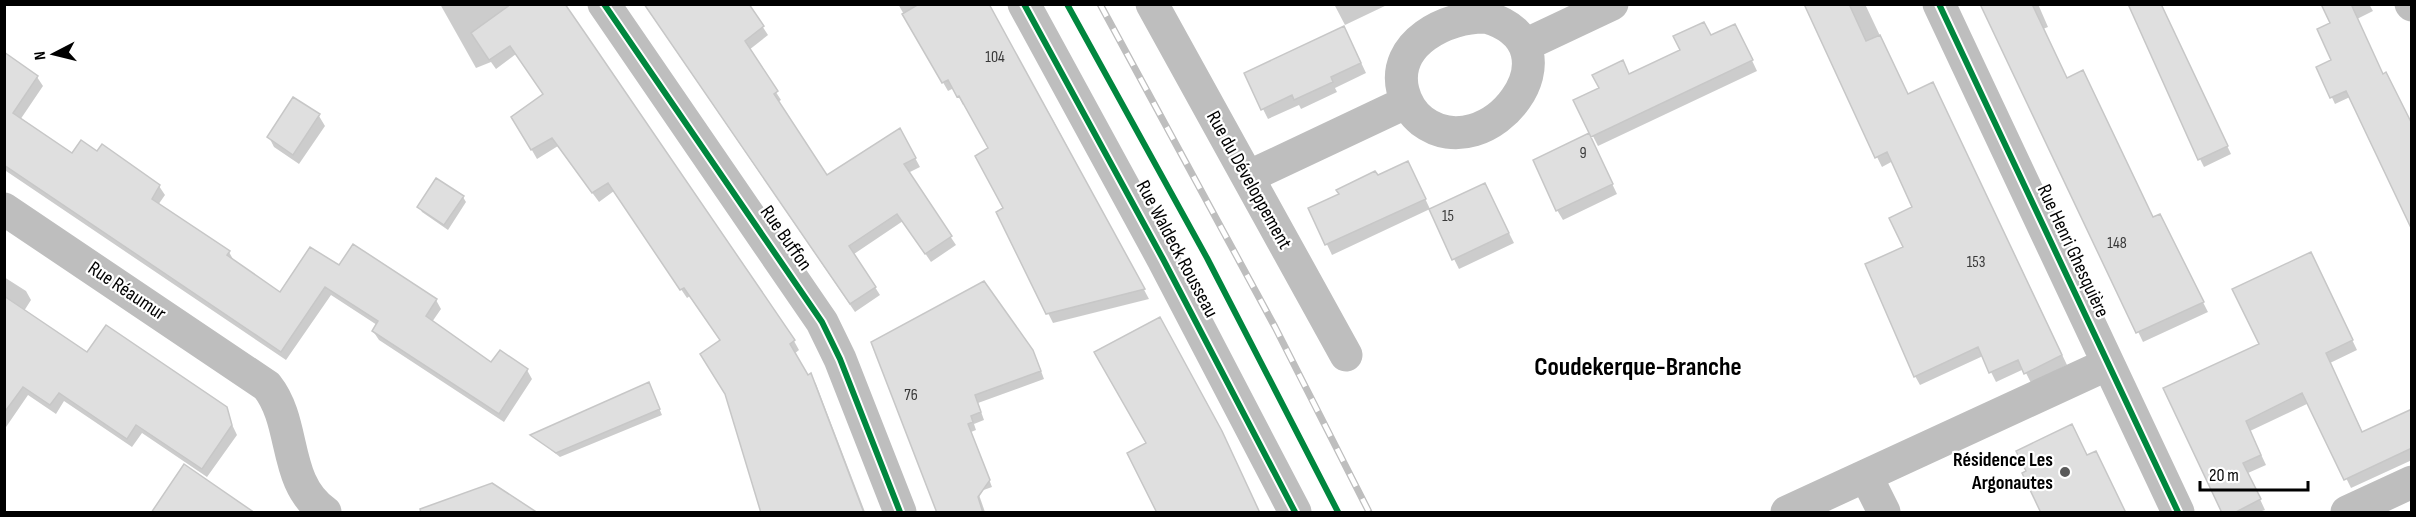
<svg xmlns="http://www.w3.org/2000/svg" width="2416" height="517" viewBox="0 0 2416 517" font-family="'Sofia Sans Condensed',sans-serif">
<rect width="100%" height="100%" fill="#fff"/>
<path fill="#0003" d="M440 4H562L794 341 799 350 794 354 808 377 811 375 816 384 865 512H775L722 341 690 296 687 298 614 191 599 202 558 146 537 159 513 117 545 95 516 54 496 69 491 62 476 68Z
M644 4H748L768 35 749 50 781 100 778 102 827 177 900 130 920 167 908 173 956 245 931 262 903 221 854 254 880 295 855 312Z
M898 4H986L1053 120 1149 299 1053 323 998 212 1005 209 990 148 966 104 963 105 954 88 948 91Z
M1334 4H1389L1345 25Z
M1805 4H1865L1908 95 1938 93 2067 365 2031 383 2024 369 1996 382 1983 356 1920 385 1915 376 1905 248 1914 207 1893 161 1882 167 1877 157Z
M1981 4H2038L2048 27 2043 29 2067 79 2154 219 2164 226 2208 312 2143 342Z
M2323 4H2369L2373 11 2357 19 2350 97 2335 104 2318 68 2333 61 2332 24Z
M2162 9 2231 154 2204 167 2200 159Z
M1740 35 1757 71 1598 146 1575 101 1601 89 1622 62 1629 75 1711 37Z
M1349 37 1366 73 1335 88 1337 92 1301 109 1299 105 1268 119 1263 109Z
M4 54 37 77 43 86 20 120 73 155 98 153 159 186 165 195 158 205 229 252 234 261 280 294 339 267 436 300 441 309 432 322 492 365 527 370 532 379 504 422 379 340 373 331 377 325 331 295 286 360 6 171Z
M319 116 325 126 299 164 274 147 269 137Z
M1592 142 1617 194 1563 220 1557 210Z
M1413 173 1430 209 1332 255 1310 209 1377 177Z
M437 180 463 197 466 202 448 230 422 212 419 207Z
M1490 195 1514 243 1459 269 1454 259Z
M2316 264 2357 350 2330 363 2363 433 2412 411V460L2351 488 2309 403 2250 431 2266 465 2248 473 2265 510 2259 512H2224L2261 344Z
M4 277 26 291 31 300 24 311 88 354 227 414 237 435 207 477 142 433 132 447 64 401 56 414 28 395 4 430Z
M873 342 1037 360 1044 379 978 403 984 420 974 424 976 430 971 432 992 487 978 492 985 512H939Z
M651 389 662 415 560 457 532 435Z"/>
<path fill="#dfdfdf" stroke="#c7c7c7" stroke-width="1.5" d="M511 4H565L585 33 795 340 790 344 808 375 811 373 864 513H761L725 394 700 354 720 340 684 288 680 290 608 183 592 193 552 138 531 150 511 117 543 94 510 46 489 60 471 33Z
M644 4H749L764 26 745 41 778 91 774 94 827 175 900 128 916 158 904 164 952 236 925 254 897 214 849 246 876 287 850 304Z
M919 4H989L1145 289 1046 314 996 212 1003 208 975 156 988 148 959 96 957 97 948 80 942 83 902 14Z
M1804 4H1849L1866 41 1880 35 1908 94 1933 82 2062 355 2024 374 2018 360 1989 373 1978 347 1914 377 1865 264 1903 247 1889 218 1912 207 1887 152 1875 158Z
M1980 4H2032L2067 78 2083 70 2153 217 2160 214 2204 302 2136 333Z
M2128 4H2161L2228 146 2198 160Z
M2321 4H2351L2383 74 2386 72 2412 124V230L2346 91 2330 98 2316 67 2331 60 2317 29 2330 23Z
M1704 22 1711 35 1735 24 1753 60 1591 137 1573 100 1599 88 1592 75 1623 60 1629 74 1680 50 1673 36Z
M1344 26 1361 63 1331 77 1333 82 1294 100 1292 95 1261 110 1244 73Z
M4 52 38 76 13 113 72 153 81 140 97 151 102 144 160 185 152 199 230 251 227 255 280 292 310 247 339 265 353 244 437 299 426 316 491 362 500 350 528 369 499 414 372 331 378 321 325 287 281 352 4 165Z
M293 97 320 114 293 155 267 137Z
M1589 133 1613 184 1556 211 1533 160Z
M1408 161 1426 199 1325 245 1308 208 1339 194 1336 190 1375 171 1378 175Z
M436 178 464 196 444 225 417 207Z
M1485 183 1509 233 1452 260 1429 209Z
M2311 252 2353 340 2326 353 2362 432 2412 409V448L2344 480 2302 393 2246 421 2261 455 2243 463 2261 499 2234 513H2222L2163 388 2259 344 2232 289Z
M984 281 1033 350 1041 371 975 395 981 412 971 416 973 422 968 424 990 480 978 497 983 513H937L871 342Z
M4 296 87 352 106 325 227 407 232 425 202 469 136 425 127 439 59 393 50 405 23 387 4 413Z
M1160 317 1222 431 1260 513H1157L1127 453 1146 443 1094 352Z
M649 382 660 409 556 453 530 435Z
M2072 424 2087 455 2096 451 2126 513H2041L2022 473 2026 471 2016 451Z
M184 464 255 513H151Z
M492 483 538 513H421L420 509Z"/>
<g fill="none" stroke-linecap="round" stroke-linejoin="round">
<path stroke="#bebebe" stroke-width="33" d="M604 4 822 322 840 359 900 512
M1024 4 1163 259 1295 512
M1152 4 1346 355
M1939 4 2178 512
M2411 4 2412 5
M1486 17C1585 46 1488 171 1422 121 1412 113 1406 103 1403 91 1391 43 1447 16 1486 17Z
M1525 45 1612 4
M1248 177 1407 102
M4 209 267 386C297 424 282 482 325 512
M1866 476 1884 512
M1787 512 2108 364
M2347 512 2412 482"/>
<defs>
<path id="rail" d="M1100 4 1275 327 1369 512"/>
</defs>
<use href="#rail" stroke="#bebebe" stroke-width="7"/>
<use href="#rail" stroke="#fff" stroke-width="4.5" stroke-dasharray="14" stroke-linecap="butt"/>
<defs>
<path id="cycleway" d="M604 4 822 322 840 359 900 512
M1024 4 1163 259 1295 512
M1067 4 1207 258 1338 512
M1939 4 2178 512"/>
</defs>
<use href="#cycleway" stroke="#fff" stroke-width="10"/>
<use href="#cycleway" stroke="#00873e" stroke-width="6"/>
</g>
<circle fill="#595959" stroke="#fff" stroke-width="2" cx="2065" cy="472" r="6"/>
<g text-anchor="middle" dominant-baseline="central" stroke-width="4.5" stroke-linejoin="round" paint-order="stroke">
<g font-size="16" fill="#383838">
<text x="995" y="57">104</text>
<text x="1583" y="153">9</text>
<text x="1448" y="216">15</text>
<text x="2117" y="243">148</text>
<text x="1976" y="262">153</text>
<text x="911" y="395">76</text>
</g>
<g font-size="20" fill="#000" stroke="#fff">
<text transform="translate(1249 180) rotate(61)">Rue du Développement</text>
<text transform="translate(786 238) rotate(55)">Rue Buffon</text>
<text transform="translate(1177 249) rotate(62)">Rue Waldeck Rousseau</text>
<text transform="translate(2073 251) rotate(65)">Rue Henri Ghesquière</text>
<text transform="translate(127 291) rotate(34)">Rue Réaumur</text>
</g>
<g font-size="20" font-weight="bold" fill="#000" stroke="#fff" text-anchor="end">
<text x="2053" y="460">Résidence Les<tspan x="2053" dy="23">Argonautes</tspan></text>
</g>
<g font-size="26" font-weight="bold" fill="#000" stroke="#fff">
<text x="1638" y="367">Coudekerque-Branche</text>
</g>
</g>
<rect width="2416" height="517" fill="none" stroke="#000000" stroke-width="12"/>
<g transform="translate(54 54) rotate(263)" stroke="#ffffff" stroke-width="4.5" paint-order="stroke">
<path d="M0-4.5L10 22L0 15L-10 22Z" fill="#000000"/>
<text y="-9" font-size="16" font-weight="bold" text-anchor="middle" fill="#000000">N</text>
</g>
<path d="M2200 481v9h108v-9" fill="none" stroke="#000000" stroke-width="3"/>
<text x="2209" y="481" font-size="18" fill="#000000" stroke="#ffffff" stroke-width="4.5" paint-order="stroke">20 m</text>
</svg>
